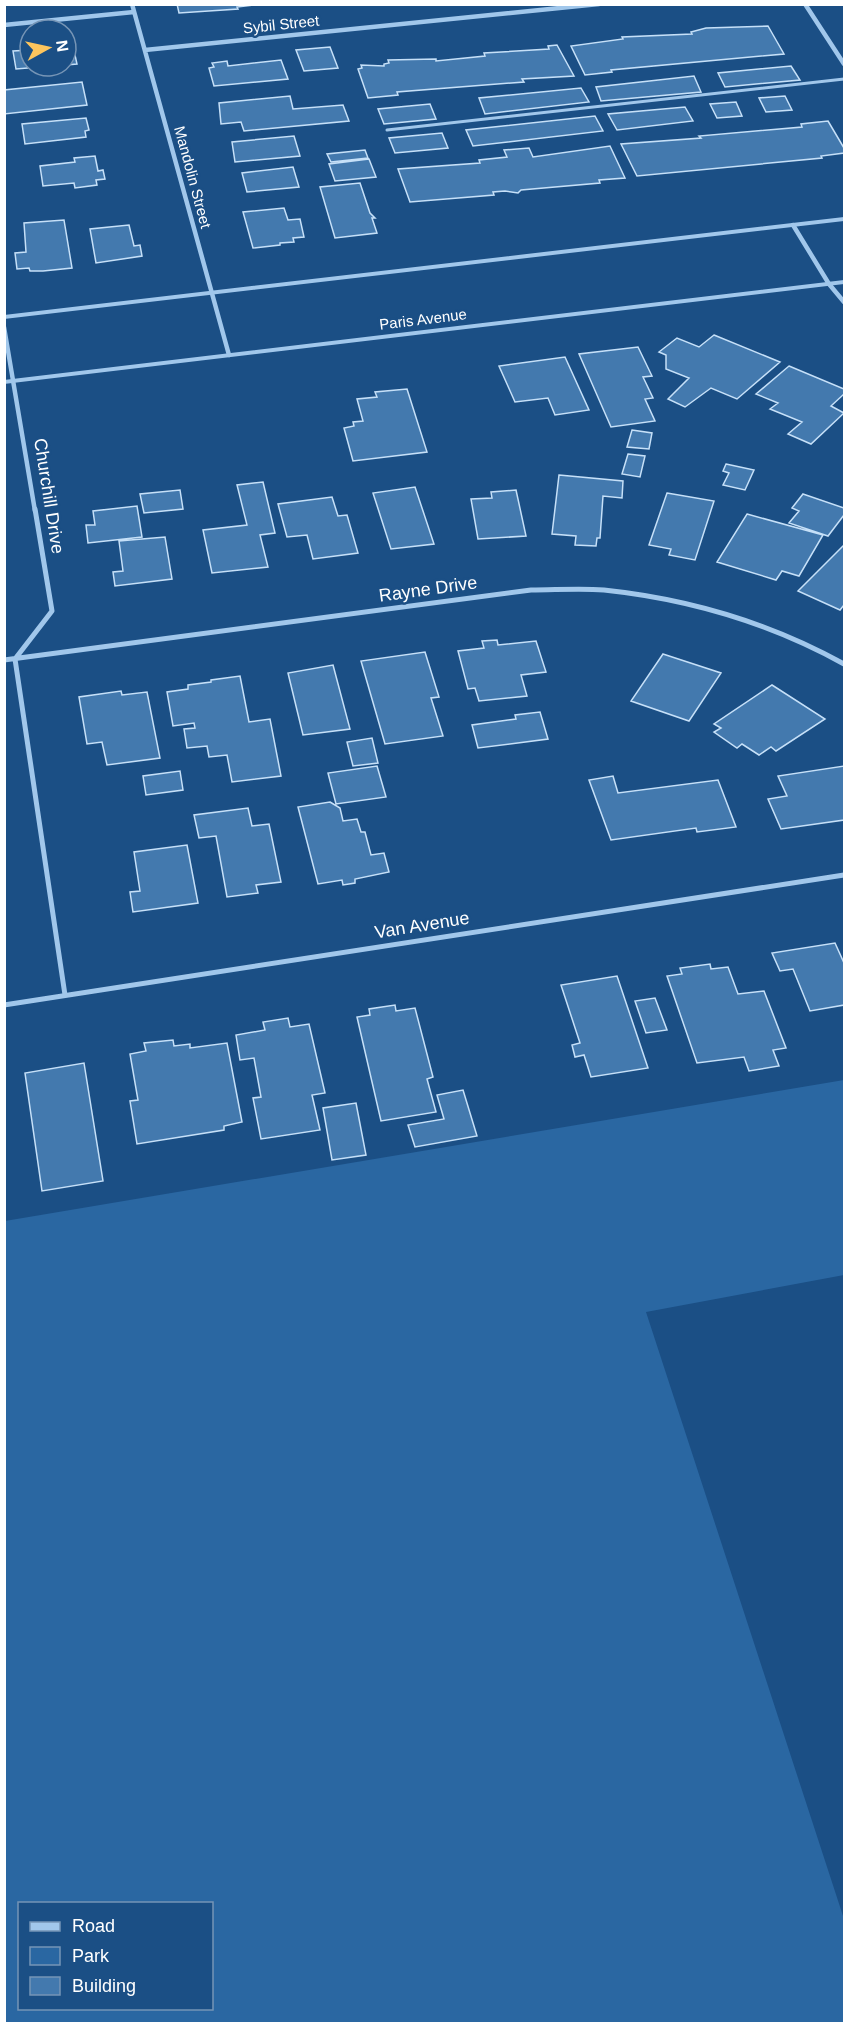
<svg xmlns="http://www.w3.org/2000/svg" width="849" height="2028" viewBox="0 0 849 2028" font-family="Arial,sans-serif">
<rect width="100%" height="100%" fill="#1b4f85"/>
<path fill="#2a67a2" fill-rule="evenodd" d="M844 1080V1275L646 1312 844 1919V2023H5V1221ZM20 1904H212V2008H20Z"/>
<path fill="#4379ae" stroke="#c6e0f8" stroke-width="1.5" d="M177 4H261L237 7 238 9 179 13Z
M768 26 784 54 611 70 612 72 585 75 571 46 623 39 622 37 692 34 691 32 706 28Z
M557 45 574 76 522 79 524 82 397 92 398 95 368 98 358 69 362 68 361 65 384 66V64L389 63 388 60 436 59V61L485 56 484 53 549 49 548 46Z
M73 46 77 64 66 65V47Z
M330 47 338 68 304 71 296 50Z
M30 50V66H53L16 69 13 51Z
M281 60 288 79 214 86 209 68 214 67 212 63 227 61 228 66Z
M791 66 800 80 725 87 718 73Z
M694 76 701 92 601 101 596 87Z
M82 82 87 105 4 114V90Z
M581 88 589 102 485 114 479 98Z
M290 96 293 109 343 105 349 121 244 131 241 122 221 124 219 103Z
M785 96 792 110 766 112 759 98Z
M736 102 742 116 717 118 710 104Z
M430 104 436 119 384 124 378 109Z
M685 107 693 121 617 130 608 114Z
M595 116 603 131 473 146 466 130Z
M86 118 89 130 85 131 86 137 25 144 22 124Z
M828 121 844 148V153L821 156 822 158 637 176 621 144 701 138 699 136 802 127 801 124Z
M442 133 448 148 395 153 389 138Z
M294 136 300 156 235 162 232 142Z
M610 146 625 178 599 180 600 183 521 190 518 193 505 191 493 192 494 195 410 202 398 169 480 163 479 160 507 157 504 150 529 148 533 157Z
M365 150 368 158 331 162 327 154Z
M95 156 98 171 103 170 105 179 96 180 97 185 75 188 74 183 43 186 40 166 75 162 74 158Z
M369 159 376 177 335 181 329 164Z
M293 167 299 187 247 192 242 173Z
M360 183 370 213 375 218H372L377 233 335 238 320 187Z
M284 208 288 220 300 219 304 237 293 238 294 242 280 243V245L253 248 243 212Z
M64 220 72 268 43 271H30L29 268 17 269 15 253 26 252 24 223Z
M129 225 134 246 140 245 142 256 96 263 90 229Z
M714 335 780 362 737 399 711 388 685 407 668 399 689 378 666 369V355L659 352 677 338 699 347Z
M638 347 652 376 643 377 653 398 645 399 655 421 611 427 579 354Z
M565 357 589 410 555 415 548 398 515 402 499 366Z
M789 366 844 389V394L831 406 844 413 811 444 788 434 802 422 770 409 778 403 756 394Z
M407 389 427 452 353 461 344 428 354 426 353 422 363 421 357 399 377 397 375 392Z
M632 430 652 433 649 449 627 447Z
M628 454 645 456 640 477 622 474Z
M726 464 754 470 745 490 723 485 729 473 723 471Z
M559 475 623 481 622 498 603 496 600 538H597L596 546 575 545 576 536 552 534Z
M263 482 275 533 260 535 268 567 212 573 203 530 247 525 237 485Z
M415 487 434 544 391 549 373 493Z
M180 490 183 509 144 513 140 494Z
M516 490 526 536 478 539 471 499 492 498 491 492Z
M667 493 714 501 695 560 669 555 671 549 649 545Z
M803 494 844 508V515L828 536 789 523 799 511 792 508Z
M332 497 338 516 347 515 358 553 313 559 307 535 287 537 278 504Z
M137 506 142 537 88 543 86 525H95L93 511Z
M747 514 823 535 799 576 782 571 776 580 717 562Z
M165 537 172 579 115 586 113 572 123 571 119 541Z
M844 545V605L840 610 798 591Z
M497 640 498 645 536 641 546 672 521 675 527 696 479 701 475 688 468 689 458 651 484 648 482 641Z
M425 652 439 697 431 698 443 736 385 744 361 661Z
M663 654 721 673 689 721 631 701Z
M333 665 350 729 303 735 288 673Z
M240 676 249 722 270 719 281 776 232 782 227 755 209 757 207 746 187 748 184 729 195 728 194 723 173 726 167 692 188 689V685L211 682V680Z
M772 685 825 719 776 751 771 747 759 755 742 744 737 748 714 732 721 728 714 724Z
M121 691 122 695 147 692 160 758 107 765 102 742 87 744 79 697Z
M540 712 548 739 478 748 472 725 516 719 515 715Z
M372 738 378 763 353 766 347 742Z
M377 766 386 797 336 804 328 773Z
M844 766V820L781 829 768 799 787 796 778 776Z
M180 771 183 790 146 795 143 776Z
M613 776 618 793 718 780 736 827 697 832 696 828 611 840 589 780Z
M330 802 340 808 343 821 357 819 361 832H365L371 855 384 853 389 872 355 879V883L343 885 342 880 318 884 298 807Z
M248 808 252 826 269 824 281 882 256 885 258 893 227 897 216 836 199 838 194 815Z
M187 845 198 903 133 912 130 892 140 891 134 852Z
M835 943 844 963V1005L810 1011 793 969 780 971 772 953Z
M710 964 711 969 728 967 738 994 764 991 786 1048 773 1050 779 1066 749 1071 744 1057 697 1063 667 976 682 974 680 968Z
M617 976 648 1068 591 1077 584 1055 575 1057 572 1045 580 1043 561 985Z
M655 998 667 1030 646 1033 635 1001Z
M395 1005 396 1011 415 1008 433 1077 427 1079 436 1112 381 1121 357 1017 370 1015 369 1009Z
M288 1018 290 1027 309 1024 325 1093 312 1095 320 1130 261 1139 253 1098 261 1097 254 1058 240 1060 236 1035 265 1030 263 1022Z
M173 1040 174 1046 190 1044V1048L227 1043 242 1122 224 1126V1130L137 1144 130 1101 138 1100 130 1054 146 1051 144 1043Z
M84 1063 103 1181 42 1191 25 1073Z
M463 1090 477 1136 415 1147 408 1125 444 1119 437 1095Z
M356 1103 366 1155 332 1160 323 1108Z"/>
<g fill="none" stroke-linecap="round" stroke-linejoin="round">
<path stroke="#a1c7eb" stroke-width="3" d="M387 130 844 79"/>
<path stroke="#a1c7eb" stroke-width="4.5" d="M132 4 229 355
M805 4 844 64
M4 25 134 12
M145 50 599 4
M793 225 829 284 844 302
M4 327 35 511"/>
<path stroke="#a1c7eb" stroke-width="5" d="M35 509 52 611 15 659 65 995
M4 660 531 590C555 590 580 588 604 590 689 599 770 623 844 664
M4 1005 844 875"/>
<path fill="#a1c7eb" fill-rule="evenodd" d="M844 217V221L4 319V315Z
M844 280V284L4 384V380Z"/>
</g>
<g text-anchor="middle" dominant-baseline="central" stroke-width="5" stroke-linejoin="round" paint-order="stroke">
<g font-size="15" fill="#fff" stroke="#1b4f85">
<text transform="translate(281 24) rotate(-6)">Sybil Street</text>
<text transform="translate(193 177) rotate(75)">Mandolin Street</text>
<text transform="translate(423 319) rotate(-7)">Paris Avenue</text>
</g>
<g font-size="18" fill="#fff" stroke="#1b4f85">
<text transform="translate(49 496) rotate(81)">Churchill Drive</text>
<text transform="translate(428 589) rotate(-8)">Rayne Drive</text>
<text transform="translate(422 925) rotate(-9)">Van Avenue</text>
</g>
</g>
<rect width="849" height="2028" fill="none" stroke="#ffffff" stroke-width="12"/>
<rect x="18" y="1902" width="195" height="108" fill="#1b4f85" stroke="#7695b6" stroke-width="1.5"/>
<rect x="30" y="1922" width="30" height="9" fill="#a1c7eb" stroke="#7695b6" stroke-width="1.5"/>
<text x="72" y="1932" font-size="18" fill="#ffffff">Road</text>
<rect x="30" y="1947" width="30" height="18" fill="#2a67a2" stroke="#7695b6" stroke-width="1.5"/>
<text x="72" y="1962" font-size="18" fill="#ffffff">Park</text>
<rect x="30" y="1977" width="30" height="18" fill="#4379ae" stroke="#7695b6" stroke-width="1.5"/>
<text x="72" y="1992" font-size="18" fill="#ffffff">Building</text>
<g transform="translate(48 48) rotate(82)"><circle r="28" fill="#1b4f85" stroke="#7695b6" stroke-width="1.5"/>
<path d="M0-4.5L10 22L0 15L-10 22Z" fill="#fdc55d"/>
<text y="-9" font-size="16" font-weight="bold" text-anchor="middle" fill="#ffffff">N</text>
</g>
</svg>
